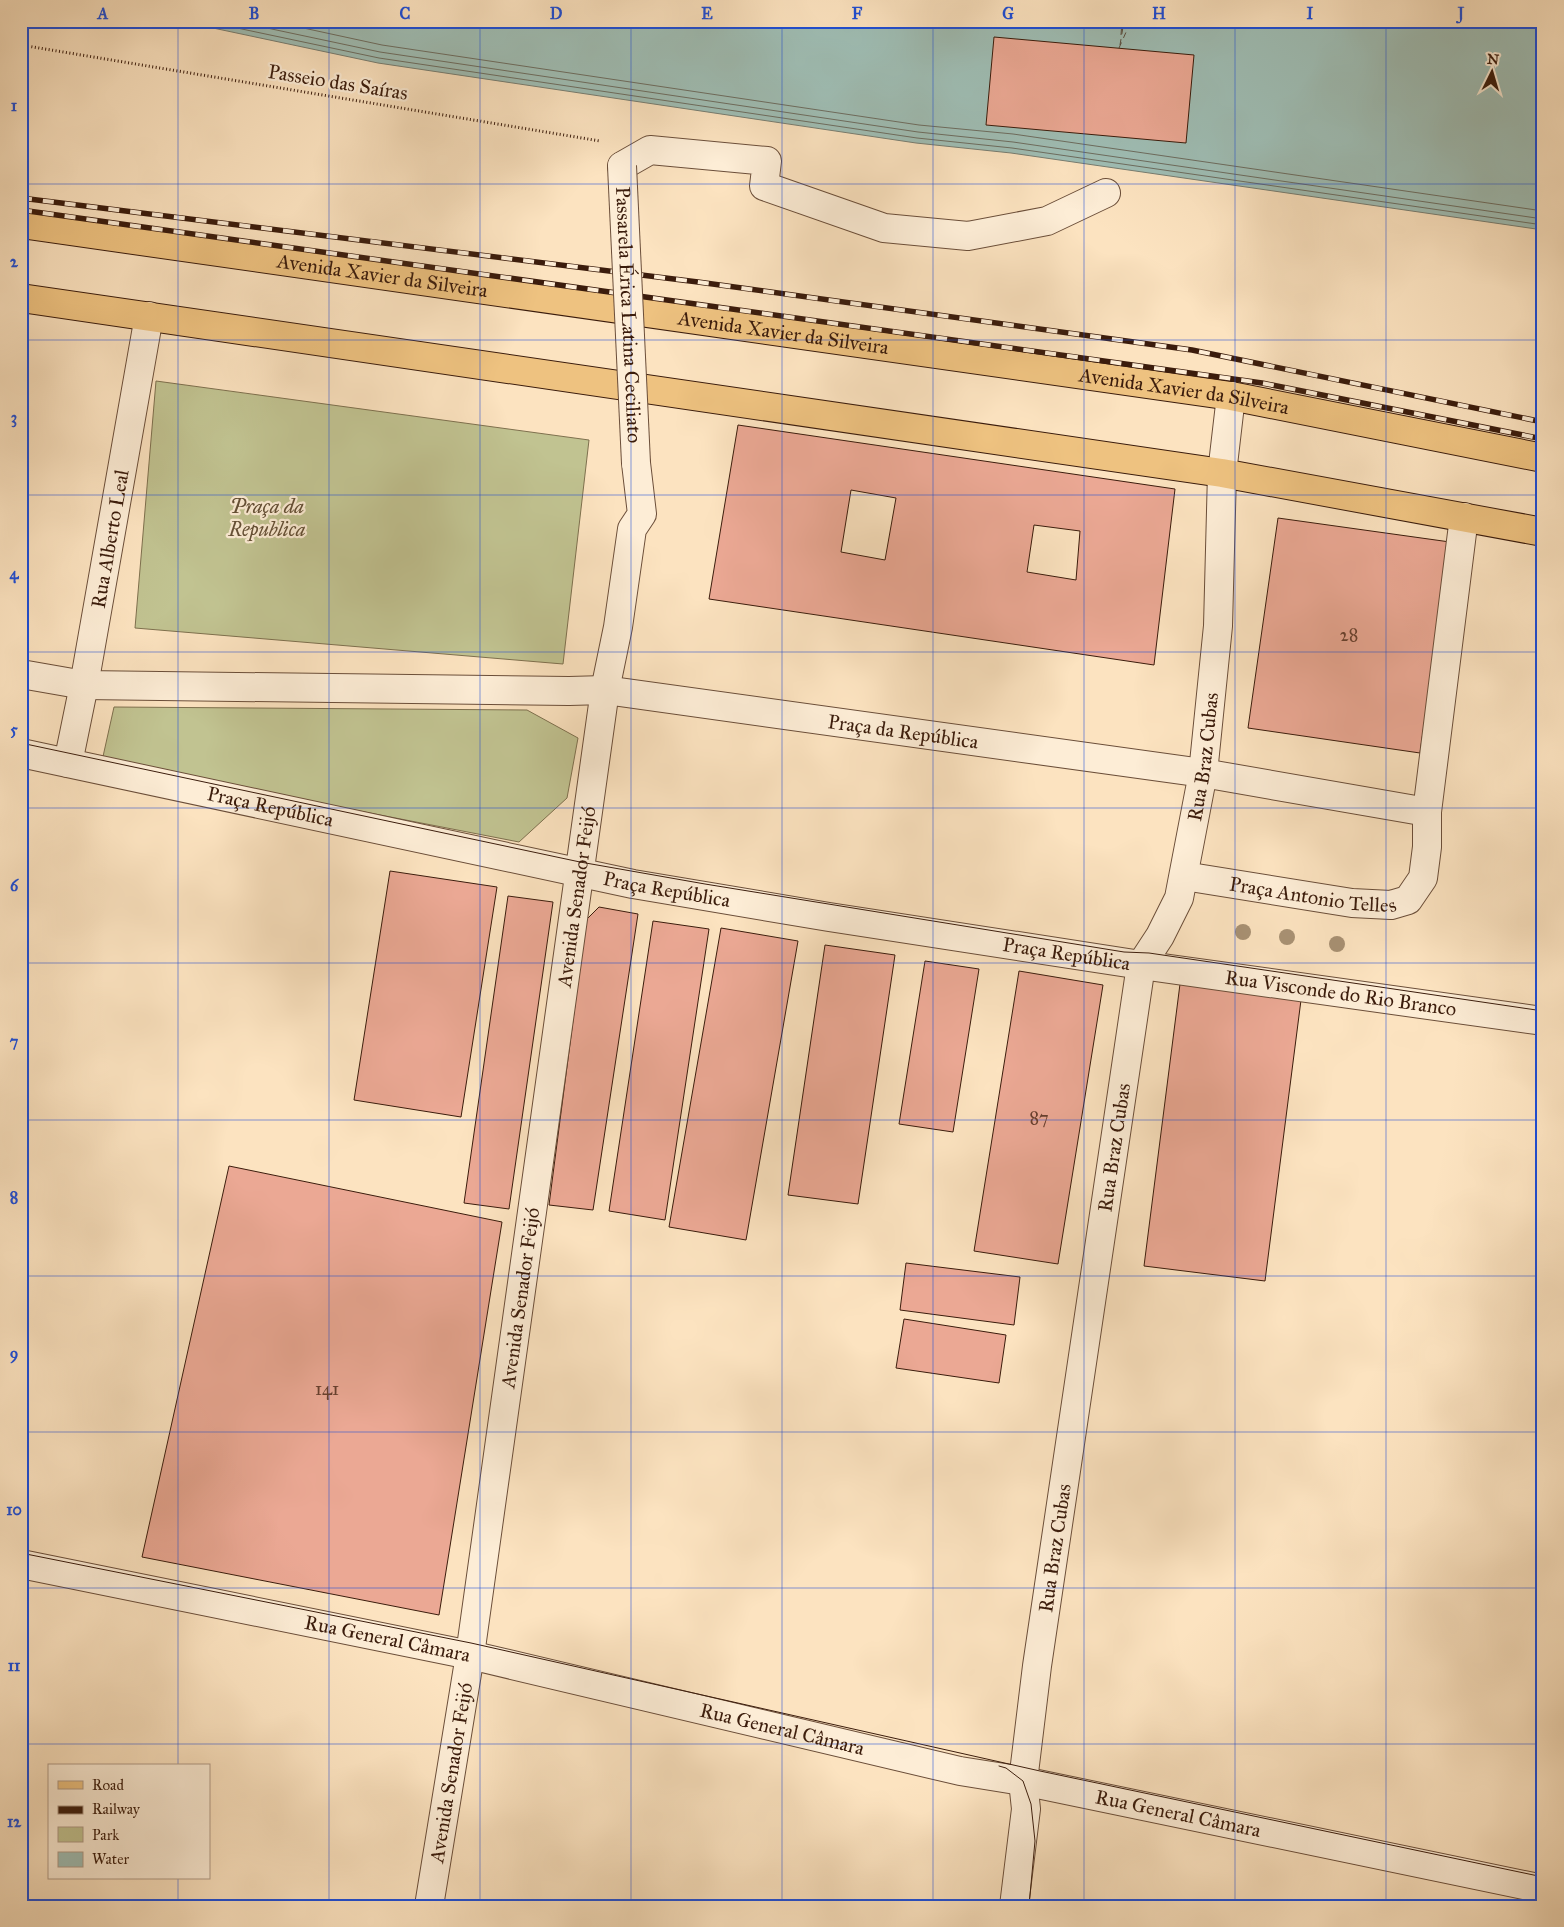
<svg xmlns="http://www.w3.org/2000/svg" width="1564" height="1927" viewBox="0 0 1564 1927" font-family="'IM FELL Great Primer',serif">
<rect width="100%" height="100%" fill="#fce3c0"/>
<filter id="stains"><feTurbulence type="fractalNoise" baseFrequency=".004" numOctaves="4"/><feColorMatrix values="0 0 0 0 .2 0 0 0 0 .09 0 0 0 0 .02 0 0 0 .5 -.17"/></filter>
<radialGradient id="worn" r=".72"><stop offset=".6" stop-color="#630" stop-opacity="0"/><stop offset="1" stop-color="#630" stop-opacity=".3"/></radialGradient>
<path fill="#c1c391" stroke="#7e704e" d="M156 381 589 440 563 664 135 628Z
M114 707 527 710 578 738 567 798 519 842 102 761Z"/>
<path fill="#9fbeb5" stroke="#777d71" d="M180 21H1543V230L1011 153 916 143 378 63Z"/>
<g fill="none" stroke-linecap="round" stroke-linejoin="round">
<path stroke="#6d6d60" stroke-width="1" d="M204 21 379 58 917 138 1012 148 1543 225
M234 21 380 52 918 132 1013 142 1543 219
M271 21 382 45 919 125 1013 134 1543 211"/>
<path stroke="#594d3f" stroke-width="1" stroke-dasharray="6 5" stroke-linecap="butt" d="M1121 35 1122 21
M1120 45 1124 21
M1119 48 1131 21"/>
</g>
<path fill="#eba894" stroke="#3b1c0c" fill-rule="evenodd" d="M994 37 1194 55 1186 143 986 125Z
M738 425 1175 489 1154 665 709 599ZM851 490 896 498 885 560 841 552ZM1034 525 1080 531 1076 580 1027 572Z
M1278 518 1450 542 1420 753 1248 728Z
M390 871 497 887 461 1117 354 1100Z
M508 896 553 902 509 1209 464 1203Z
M599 907 638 914 593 1210 549 1205 586 920Z
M653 921 709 929 665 1220 609 1211Z
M721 928 798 941 746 1240 669 1227Z
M825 945 895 955 858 1204 788 1195Z
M925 961 979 969 953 1132 899 1124Z
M1019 971 1103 985 1058 1264 974 1251Z
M1180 984 1301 1000 1265 1281 1144 1266Z
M229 1166 502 1222 439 1615 142 1557Z
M906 1263 1020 1277 1014 1325 900 1310Z
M904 1319 1006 1335 999 1383 896 1368Z"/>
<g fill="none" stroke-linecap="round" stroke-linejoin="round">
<defs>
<g id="minor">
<path d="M622 166 650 150 767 161 764 186 884 228 968 236 1047 221 1106 193"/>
<path id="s1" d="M21 674 84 685 569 691 605 690 1203 773 1427 812"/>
<path id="s2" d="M21 753 633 884 829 917 1141 965 1543 1021"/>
<path id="s3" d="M68 763 84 685 149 316"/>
<path id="s4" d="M1184 876 1352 903 1391 905 1408 900 1423 878 1427 847V812L1464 517"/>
<path id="s5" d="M21 1564 470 1655 960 1771 1023 1781 1543 1889"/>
<path id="s6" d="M429 1906 470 1655 605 690 618 627 632 529 642 514 636 463"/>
<path id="s7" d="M1014 1906 1026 1809 1023 1781 1037 1666 1141 965 1160 936 1179 898 1203 773 1218 626 1222 473 1231 396"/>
</g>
<g id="major">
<path id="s8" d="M21 224 1231 396 1543 458"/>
<path d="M21 298 1222 473 1543 532"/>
</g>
</defs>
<use href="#minor" stroke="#6b4e39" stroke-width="30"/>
<use href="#major" stroke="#3b1c0c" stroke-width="30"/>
<path stroke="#3b1c0c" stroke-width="3" stroke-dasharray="1 2.5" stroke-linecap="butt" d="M21 45 600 141"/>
<use href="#minor" stroke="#fdedd6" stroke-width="28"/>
<use href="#major" stroke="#eec280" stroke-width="28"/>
<path stroke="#3b1c0c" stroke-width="1" d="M21 743 580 862 705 884 1124 952 1149 953 1543 1011
M21 1553 471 1643 1040 1771 1543 1877
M999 1766 1006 1768 1023 1781 1031 1804 1035 1841 1029 1906"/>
<defs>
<path id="rail" d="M21 198 698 282 1192 350 1543 422
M21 210 1262 383 1543 439"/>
</defs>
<use href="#rail" stroke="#3b1c0c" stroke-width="5.5"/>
<use href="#rail" stroke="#fdedd6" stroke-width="4" stroke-dasharray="11" stroke-linecap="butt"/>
<defs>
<g id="minor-bridge">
<path id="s9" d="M622 166 636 463"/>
</g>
</defs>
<use href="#minor-bridge" stroke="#6b4e39" stroke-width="30" stroke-linecap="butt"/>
<use href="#minor-bridge" stroke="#fdedd6" stroke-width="28"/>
</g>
<g fill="#a89173">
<circle cx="1243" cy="932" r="8"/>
<circle cx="1287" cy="937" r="8"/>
<circle cx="1337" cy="944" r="8"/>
</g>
<path fill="none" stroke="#1d4ed8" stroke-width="1" stroke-opacity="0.55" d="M178 21V1766M329 21V1906M480 21V1906M631 21V1906M782 21V1906M933 21V1906M1084 21V1906M1235 21V1906M1386 21V1906M21 184H1543M21 340H1543M21 495H1543M21 652H1543M21 808H1543M21 963H1543M21 1120H1543M21 1276H1543M21 1432H1543M21 1588H1543M21 1744H1543M178 1878V1906"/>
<g text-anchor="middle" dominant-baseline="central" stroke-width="4.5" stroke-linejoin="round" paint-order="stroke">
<g font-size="18" fill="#673f2e">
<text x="1349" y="635">28</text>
<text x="1039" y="1118">87</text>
<text x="327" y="1389">141</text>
</g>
<g font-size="20" fill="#3b1c0c" stroke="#fdedd6">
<text transform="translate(338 82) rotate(9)">Passeio das Saíras</text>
<text stroke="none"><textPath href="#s8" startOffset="365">Avenida Xavier da Silveira</textPath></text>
<text stroke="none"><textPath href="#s9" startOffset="149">Passarela Érica Latina Ceciliato</textPath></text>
<text stroke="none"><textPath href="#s8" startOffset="770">Avenida Xavier da Silveira</textPath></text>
<text stroke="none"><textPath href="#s8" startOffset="1175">Avenida Xavier da Silveira</textPath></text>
<text stroke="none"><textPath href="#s3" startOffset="228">Rua Alberto Leal</textPath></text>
<text stroke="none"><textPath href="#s1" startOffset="886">Praça da República</textPath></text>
<text stroke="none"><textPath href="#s7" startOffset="1171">Rua Braz Cubas</textPath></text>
<text stroke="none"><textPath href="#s2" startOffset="255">Praça República</textPath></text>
<text stroke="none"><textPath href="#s2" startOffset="660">Praça República</textPath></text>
<text stroke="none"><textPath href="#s4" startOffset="130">Praça Antonio Telles</textPath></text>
<text stroke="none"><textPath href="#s6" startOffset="1020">Avenida Senador Feijó</textPath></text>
<text stroke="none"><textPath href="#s2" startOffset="1065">Praça República</textPath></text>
<text stroke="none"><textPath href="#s2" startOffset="1342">Rua Visconde do Rio Branco</textPath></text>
<text stroke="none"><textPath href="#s7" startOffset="766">Rua Braz Cubas</textPath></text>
<text stroke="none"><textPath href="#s6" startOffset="615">Avenida Senador Feijó</textPath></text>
<text stroke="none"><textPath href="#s7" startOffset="361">Rua Braz Cubas</textPath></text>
<text stroke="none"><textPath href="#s5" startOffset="374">Rua General Câmara</textPath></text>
<text stroke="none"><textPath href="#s5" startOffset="779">Rua General Câmara</textPath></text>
<text stroke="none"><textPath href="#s6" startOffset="135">Avenida Senador Feijó</textPath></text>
<text stroke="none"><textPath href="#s5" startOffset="1184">Rua General Câmara</textPath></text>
</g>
<g font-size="20" font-style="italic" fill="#634e34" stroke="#fdedd6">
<text x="267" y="506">Praça da<tspan x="267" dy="23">Republica</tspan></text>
</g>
</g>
<rect width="1564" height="1927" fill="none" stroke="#fce3c0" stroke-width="55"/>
<rect x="48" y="1764" width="162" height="115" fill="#fdedd6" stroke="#af9985"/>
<rect x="58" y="1781" width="25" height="8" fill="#eec280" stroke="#af9985"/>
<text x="92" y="1790" font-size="15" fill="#3b1c0c">Road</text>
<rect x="58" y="1806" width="25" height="8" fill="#3b1c0c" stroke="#af9985"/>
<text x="92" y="1814" font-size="15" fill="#3b1c0c">Railway</text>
<rect x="58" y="1827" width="25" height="15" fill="#c1c391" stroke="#af9985"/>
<text x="92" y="1840" font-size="15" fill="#3b1c0c">Park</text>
<rect x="58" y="1852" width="25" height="15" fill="#9fbeb5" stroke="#af9985"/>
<text x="92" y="1864" font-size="15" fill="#3b1c0c">Water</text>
<g transform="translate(1492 72) rotate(5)" stroke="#fdedd6" stroke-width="4" paint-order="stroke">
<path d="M0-4L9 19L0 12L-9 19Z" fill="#3b1c0c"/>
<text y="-8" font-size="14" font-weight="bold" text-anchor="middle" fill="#3b1c0c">N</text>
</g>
<rect x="28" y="28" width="1508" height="1872" fill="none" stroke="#1d4ed8" stroke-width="2"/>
<g font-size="16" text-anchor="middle" font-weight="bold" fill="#1d4ed8">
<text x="103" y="19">A</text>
<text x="254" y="19">B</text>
<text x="405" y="19">C</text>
<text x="556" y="19">D</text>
<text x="707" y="19">E</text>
<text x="857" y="19">F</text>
<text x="1008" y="19">G</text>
<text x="1159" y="19">H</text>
<text x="1310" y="19">I</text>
<text x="1461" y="19">J</text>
<text x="14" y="111">1</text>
<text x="14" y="267">2</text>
<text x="14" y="423">3</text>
<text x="14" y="579">4</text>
<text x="14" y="735">5</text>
<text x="14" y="891">6</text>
<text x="14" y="1047">7</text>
<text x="14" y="1203">8</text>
<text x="14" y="1359">9</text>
<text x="14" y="1515">10</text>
<text x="14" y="1671">11</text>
<text x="14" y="1827">12</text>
</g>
<rect width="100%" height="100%" filter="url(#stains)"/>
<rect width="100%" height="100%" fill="url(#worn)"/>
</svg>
